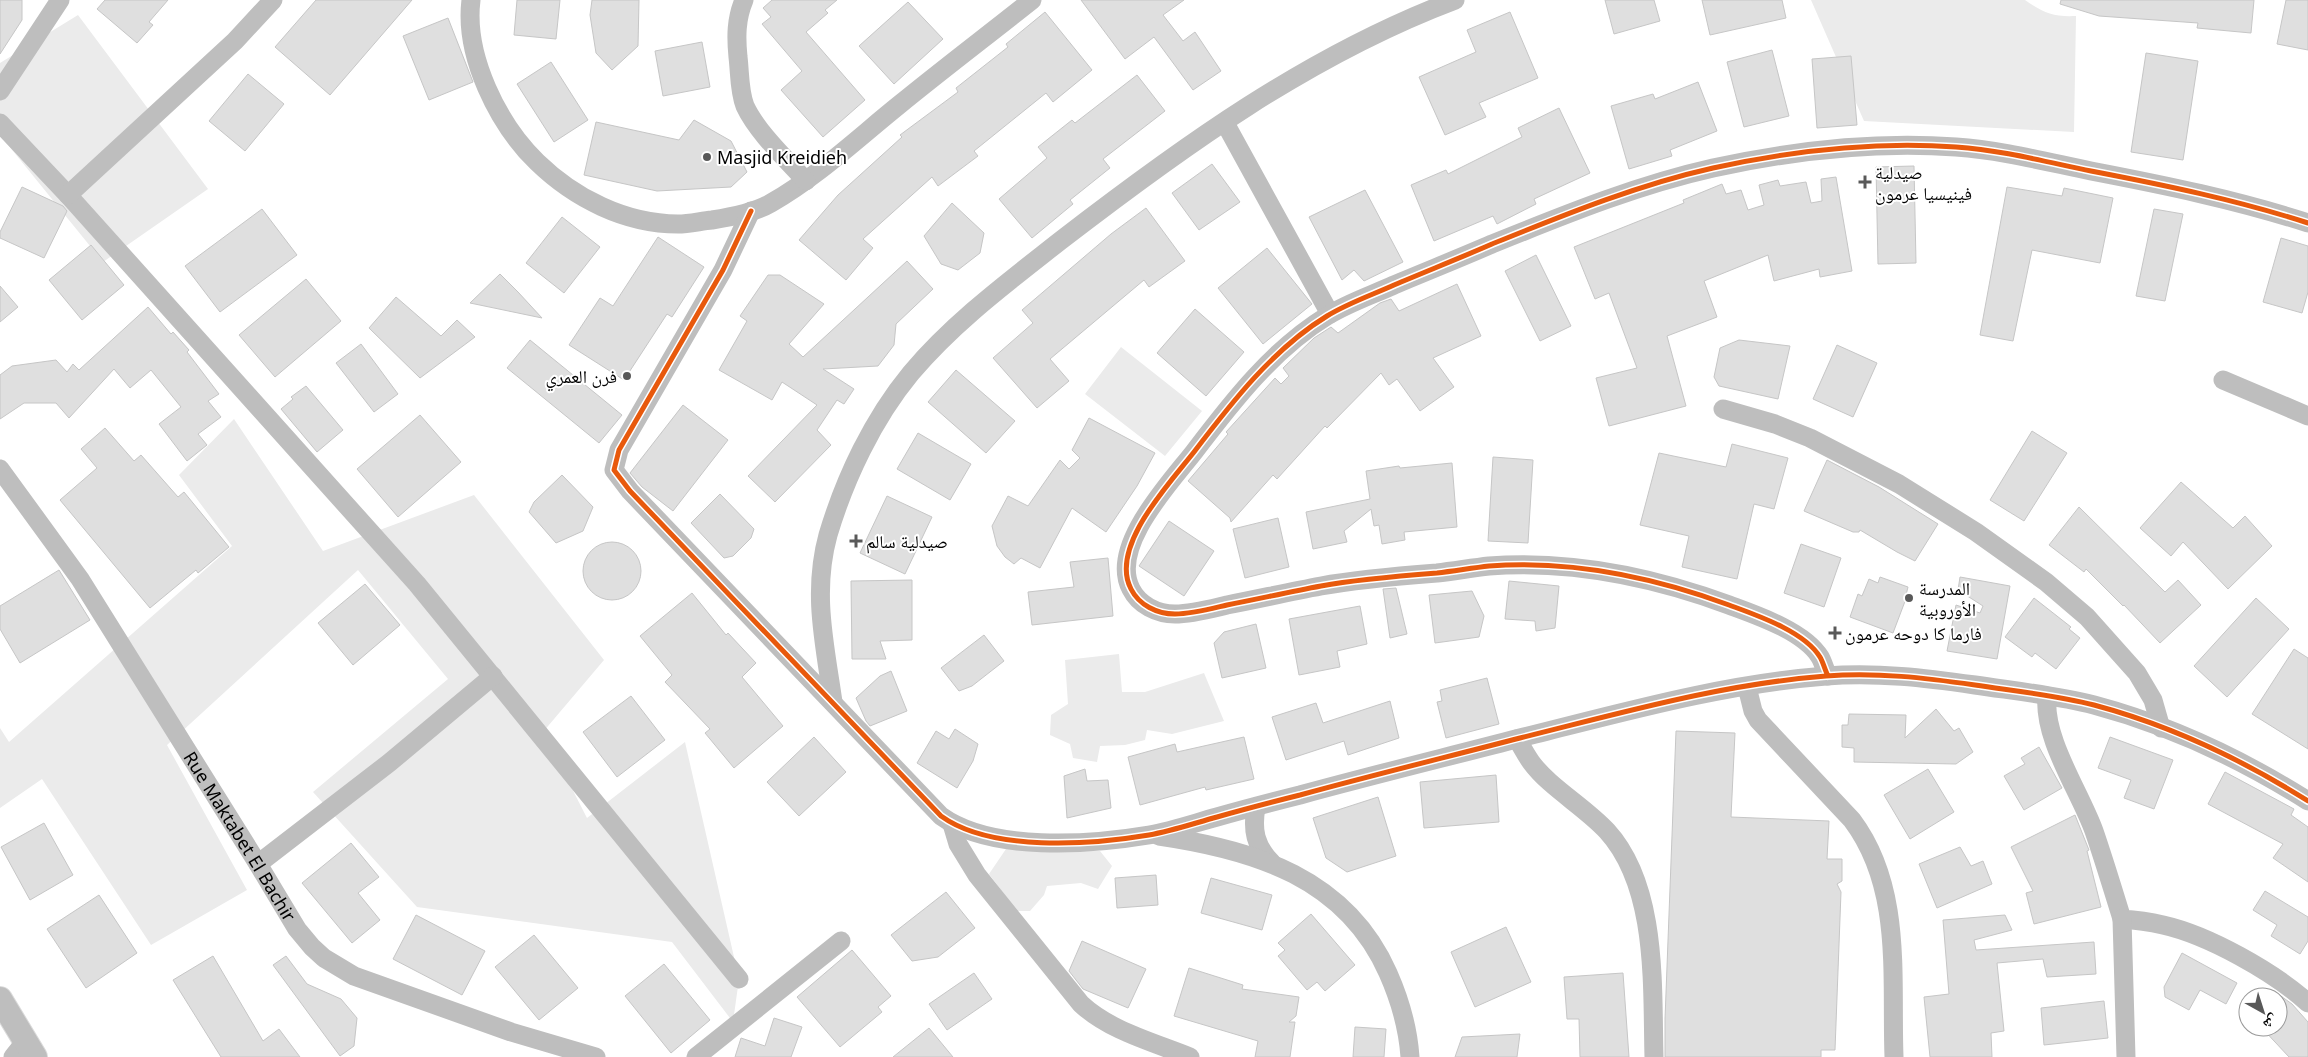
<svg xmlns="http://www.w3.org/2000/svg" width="2308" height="1057" viewBox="0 0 2308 1057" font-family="'Noto Sans','Noto Naskh Arabic',sans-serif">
<rect width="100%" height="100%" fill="#fff"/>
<path fill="#ebebeb" d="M1811 0H2025C2044 13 2053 17 2076 16L2074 132 1864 121Z
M78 15 208 189 103 262 0 135V63Z
M1121 347 1202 411 1165 456 1085 394Z
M234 419 323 551 474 495 604 660 543 732 587 818 685 742 739 979 733 1022 672 942 417 907 313 792 448 679 358 570 167 745 247 890 151 945 42 779 0 808V728L9 742 232 546 179 475Z
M1119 654 1122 692H1145L1204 673 1224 721 1172 734 1147 730 1145 740 1125 745 1100 746 1097 762 1073 758 1070 744 1050 735 1051 715 1068 704 1065 660Z
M1006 849 1100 851 1112 866 1098 889 1081 883 1047 886 1044 895 1030 911H1017L989 874Z"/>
<path fill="#dfdfdf" stroke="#c6c6c6" d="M0 0H22V20L0 54Z
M105 0H168L149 22 153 25 137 43 97 9Z
M316 0H412L330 95 275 47Z
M517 0H560L556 39 514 35Z
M592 0H639L638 46 612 70 596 53 590 15Z
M772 0H837L825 10 828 13 806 32 865 100 823 137 781 90 802 71 762 24 771 17 763 8Z
M1081 0H1184L1163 15 1183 41 1195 32 1221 71 1193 90 1154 37 1125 59Z
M1605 0H1654L1660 21 1614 34Z
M1702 0H1782L1786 18 1710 35Z
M2061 0H2254L2251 33 2197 28 2198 23 2099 16 2060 4Z
M2286 0H2308V50L2277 44Z
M908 2 943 39 894 84 859 46Z
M1045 12 1092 70 1053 102 1046 93 974 151 978 156 938 186 932 177 863 239 873 248 846 280 799 240 838 195 902 137 900 135 958 92 956 88 1008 47 1006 44Z
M1510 12 1538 78 1479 103 1486 117 1445 135 1419 77 1476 52 1467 30Z
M448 18 473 82 429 100 403 36Z
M702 42 710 87 663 96 655 51Z
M1772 50 1789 116 1744 127 1727 62Z
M2146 53 2198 61 2183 160 2131 152Z
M1851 56 1857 125 1817 128 1812 59Z
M551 62 588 120 554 142 517 84Z
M248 74 284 104 245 151 209 121Z
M1137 75 1165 111 1103 159 1110 168 1070 200 1073 204 1032 238 999 199 1047 158 1038 147 1072 120 1075 123Z
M1698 82 1717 131 1670 150 1672 156 1629 169 1611 106 1653 94 1655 99Z
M1559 108 1590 173 1534 199 1536 204 1497 224 1493 216 1434 241 1411 185 1446 170 1448 174 1522 137 1518 128Z
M694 120 731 141 747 172 731 187 657 191 584 175 596 122 679 140Z
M1212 164 1240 202 1199 230 1172 193Z
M1914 166 1916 263 1878 264 1876 167Z
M1836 177 1852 271 1820 277 1819 269 1774 281 1768 255 1704 281 1717 317 1667 336 1686 406 1609 426 1596 378 1637 368 1609 293 1595 299 1574 247 1684 203 1683 200 1722 184 1726 194 1741 190 1748 210 1764 205 1759 185 1778 180 1780 186 1806 182 1811 203 1822 201 1821 179Z
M22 187 63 206 67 211 44 258 0 238V232Z
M2007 187 2062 196 2064 188 2113 198 2100 263 2032 250 2013 341 1980 335Z
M1365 190 1403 262 1364 281 1354 270 1342 280 1309 217Z
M952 203 984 233 980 253 958 270 941 264 924 236Z
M1146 208 1185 261 1149 287 1144 280 1050 359 1069 381 1037 408 993 358 1033 323 1022 310 1111 234Z
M262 209 297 255 220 312 185 266Z
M2154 209 2183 214 2165 301 2136 296Z
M562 217 600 247 564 293 526 263Z
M658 237 704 267 672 317 667 314 624 380 569 345 600 298 613 306Z
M2281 238 2308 246V292L2302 313 2263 302Z
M91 245 124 285 82 320 49 280Z
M1267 248 1312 304 1263 344 1218 288Z
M1536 255 1571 326 1540 341 1505 271Z
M907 261 933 289 896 324 894 345 878 366 823 369 854 389 844 404 837 400 817 430 831 445 775 502 748 476 817 405 782 382 772 400 719 370 747 321 740 316 768 275H780L824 304 789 344 803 357Z
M500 274 518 292 542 318 470 303Z
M306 279 341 321 275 377 239 335Z
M1457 284 1481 336 1433 358 1454 387 1420 411 1397 379 1389 385 1381 373 1327 428 1325 426 1277 479 1273 475 1231 522 1230 518 1188 481 1228 434 1226 432 1275 378 1281 384 1289 376 1283 368 1314 338 1331 327 1338 333 1380 303 1391 299 1399 311Z
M0 286 18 307 0 322Z
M396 297 441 336 457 320 475 337 420 378 369 328Z
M148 307 171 334 173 332 189 350 187 352 219 394 208 401 221 417 198 434 207 445 187 461 159 424 181 407 151 370 130 388 114 369 69 418 56 403H24L0 419V375L12 366 56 360 67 372 73 364 79 370Z
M1195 309 1244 352 1206 396 1157 353Z
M530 340 622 415 599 443 507 368Z
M1739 340 1790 346 1778 399 1719 386 1714 377 1720 348Z
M361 344 398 394 374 412 336 363Z
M1837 345 1877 363 1853 417 1813 399Z
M956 370 1015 421 986 453 928 402Z
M306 386 343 430 317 452 281 409 293 399 291 397Z
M683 405 728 440 673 511 642 487 630 473Z
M420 415 461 462 398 517 357 469Z
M1089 418 1155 453 1137 486 1106 532 1072 508 1040 568 1021 558 1014 564 1005 557 997 546 992 526 1008 496 1028 506 1060 460 1069 469 1080 458 1072 450Z
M105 428 134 461 141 455 178 497 184 492 229 547 198 573 196 570 150 608 60 500 97 468 81 449Z
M2032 431 2067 453 2024 521 1990 500Z
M918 433 971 464 950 500 897 469Z
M1732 444 1788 458 1774 509 1754 504 1737 579 1682 567 1689 536 1640 525 1659 453 1726 467Z
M1493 457 1533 460 1528 543 1488 541Z
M1827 460 1879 487 1938 524 1915 561 1897 552 1860 530 1859 532H1853L1804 511Z
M1452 463 1457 527 1404 532 1405 540 1382 544 1379 525 1374 526 1371 509 1344 531 1347 542 1313 549 1306 512 1370 499 1366 471 1399 466 1400 468Z
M562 475 593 507 583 531 556 543 529 512 534 502Z
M2181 482 2233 528 2245 516 2272 546 2228 589 2183 542 2171 556 2140 528Z
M720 494 754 529 751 538 733 556 724 558 691 523Z
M887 496 932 517 905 574 860 553Z
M2079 507 2165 592 2178 580 2201 605 2160 643 2124 605 2123 606 2086 569 2084 572 2049 545Z
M1278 518 1289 567 1245 578 1233 529Z
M1169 521 1214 551 1184 596 1139 566Z
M583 571a29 29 0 1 1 58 0a29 29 0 1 1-58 0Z
M1801 544 1841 558 1824 607 1784 593Z
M1108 558 1113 616 1032 625 1028 592 1074 587 1070 562Z
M59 570 90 620 20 663 0 629V606Z
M1880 577 1908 587 1906 595 1907 596 1893 633 1850 617 1858 594 1862 596 1869 579 1878 583Z
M1960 577 2010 586 1997 659 1947 651 1956 605 1980 613 1983 606 1958 590Z
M912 580V640L880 641 886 659H852L851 581Z
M1509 581 1559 586 1555 628 1536 631 1535 621 1505 619Z
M365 584 400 625 353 665 318 623Z
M1396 588 1407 634 1390 638 1383 589Z
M1472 591 1484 616 1479 637 1435 643 1429 595Z
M692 593 726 635 728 633 756 663 742 677 783 726 734 768 705 733 710 729 665 682 672 675 640 636Z
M2034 598 2071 627 2069 629 2080 638 2056 669 2035 653 2032 657 2005 637Z
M2256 598 2289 629 2227 697 2194 666Z
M1360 606 1367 644 1337 651 1340 667 1299 675 1289 619Z
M1256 624 1266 668 1222 678 1214 643 1224 632Z
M984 635 1004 661 972 686 959 691 941 668Z
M2294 649 2308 658V749L2252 714Z
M891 671 907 711 870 726 866 721 856 698 880 676Z
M1487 678 1499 724 1446 738 1437 702 1442 701 1440 690Z
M631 696 665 740 617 777 583 732Z
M1390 701 1399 738 1348 755 1344 741 1286 760 1272 717 1316 703 1323 723Z
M1936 709 1954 731 1959 728 1973 752 1956 764 1854 762V748L1842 747V725H1848L1849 714 1906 715 1905 738Z
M955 729 978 744 973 761 957 788 917 763 936 731 949 739Z
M1676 731 1735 733 1731 817 1829 821 1827 859H1842V881L1837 884 1841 892 1835 1050H1821V1057H1665V1019Z
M814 737 846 772 799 816 767 782Z
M1244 737 1254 779 1206 790 1205 787 1140 805 1128 757 1175 744 1177 752Z
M2110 737 2173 760 2154 809 2124 798 2131 780 2098 768Z
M2039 747 2062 788 2024 810 2004 776 2025 764 2021 758Z
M1085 769 1087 781 1108 780 1111 808 1067 818 1064 776Z
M1928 769 1954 812 1910 839 1884 795Z
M2225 772 2294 809 2291 815 2308 827V882L2273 858 2283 844 2208 804Z
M1496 775 1499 822 1424 828 1420 782Z
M1378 797 1396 856 1347 872 1326 858 1313 818Z
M2075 815 2089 850 2087 851 2101 907 2034 924 2026 893 2033 891 2011 847Z
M44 823 73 875 30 900 1 847Z
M351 843 379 877 358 893 380 920 352 943 302 883Z
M1960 847 1971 866 1983 861 1992 884 1937 908 1919 864Z
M1156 875 1158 905 1117 908 1115 878Z
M1211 878 1272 895 1262 930 1201 913Z
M2265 891 2308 917V941L2300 954 2271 936 2277 925 2253 910Z
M946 892 975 928 938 957 912 961 891 935Z
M99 895 137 953 86 988 47 929Z
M1311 914 1355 965 1325 991 1317 982 1307 990 1278 956 1285 950 1278 943Z
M416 915 485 951 462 995 393 959Z
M2005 915 2012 930 1974 940 1976 950 2094 942 2096 974 2047 977 2043 959 1997 963 2004 1031 1991 1033 1992 1057H1930L1924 997 1949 994 1943 920Z
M1506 927 1531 982 1475 1007 1451 952Z
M534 935 578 988 539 1020 495 967Z
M1082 941 1146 969 1128 1008 1083 989 1069 971Z
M852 950 891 996 878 1007 882 1012 840 1047 797 997Z
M2182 953 2237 983 2226 1004 2200 990 2189 1010 2165 997 2164 987Z
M213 956 263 1041 279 1029 300 1057H221L173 980Z
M286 956 307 984 341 999 357 1018 354 1046 340 1056 273 965Z
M664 964 710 1020 671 1053 625 996Z
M1189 968 1243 985 1242 989 1299 997 1296 1016 1289 1022H1295L1290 1057H1255L1258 1041 1174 1016Z
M974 973 992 999 947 1030 929 1004Z
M1623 973 1629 1057H1580L1579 1019H1567L1564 977Z
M2278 994 2292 1004 2308 1022V1057H2289L2261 1027H2278Z
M2104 1001 2108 1038 2044 1045 2041 1008Z
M774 1018 802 1027 791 1057H735L741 1038 765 1046Z
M1355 1027 1386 1029 1384 1057H1353Z
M929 1028 953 1057H893Z
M1520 1034 1517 1057H1455L1462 1037Z"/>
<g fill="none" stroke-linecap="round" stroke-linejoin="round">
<defs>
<path id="major" d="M0 999 35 1057"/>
</defs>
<use href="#major" stroke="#dbdbdb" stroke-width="26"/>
<g stroke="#bebebe" stroke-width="19">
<path d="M471 0C464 56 498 124 537 162 574 198 625 224 678 224 689 224 701 221 712 220 732 217 754 213 771 203 818 176 858 138 899 105 943 69 988 35 1032 0"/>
<path d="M744 0C736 19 736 37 738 57 740 73 739 91 745 106 757 132 787 160 806 181"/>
<path d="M0 91 60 0"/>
<path d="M0 123 68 195 417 584 739 979"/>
<path d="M1225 123 1330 314"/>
<path d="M68 195 235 41 273 0"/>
<path d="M751 211 723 270 619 450 614 470 630 491 941 816C991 852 1089 845 1149 835 1172 831 1195 823 1217 817 1245 809 1272 802 1300 795 1373 775 1447 757 1520 738 1621 713 1722 684 1826 676 1877 672 1926 678 1975 685 2015 691 2055 695 2094 705 2169 725 2243 760 2308 801"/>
<path d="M2223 380 2308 416"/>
<path d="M1723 409 1775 424 1810 438 1899 484 1976 532 2046 582 2087 617 2137 673 2153 700 2161 728"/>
<path id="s1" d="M0 469 80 579 258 864 297 929 312 947 324 958 354 976 511 1032 596 1057"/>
<path d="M1828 676C1825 670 1823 662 1820 657 1804 631 1756 615 1729 605 1653 577 1570 560 1489 566 1472 568 1454 571 1437 573 1398 576 1359 579 1321 586 1289 592 1258 599 1227 605 1210 609 1192 614 1175 614 1157 614 1139 605 1131 589 1109 547 1169 484 1194 452 1232 402 1273 349 1327 316 1348 303 1372 295 1394 285 1427 271 1460 258 1492 244 1564 215 1637 185 1713 168 1791 151 1875 141 1956 147 2001 150 2047 162 2091 171 2164 185 2237 200 2308 223"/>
<path d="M1747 687 1753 711 1758 720 1852 820C1903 888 1891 977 1894 1057"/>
<path d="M2047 696C2043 739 2079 790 2094 831 2104 860 2113 890 2122 919 2136 920 2150 922 2163 925 2208 935 2274 972 2308 1003"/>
<path d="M833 702C825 645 812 593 828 535 845 478 873 419 911 373 954 322 1008 282 1060 241 1182 147 1309 55 1455 0"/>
<path d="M1517 739C1522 747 1526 755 1531 762 1549 787 1585 807 1607 831 1658 887 1652 986 1654 1057"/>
<path d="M1256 807C1252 830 1255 846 1272 863"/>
<path d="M952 824 958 844 977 875 1081 1004C1110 1031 1153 1042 1190 1057"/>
<path d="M1159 836C1255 850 1346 878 1388 973 1400 1000 1408 1028 1410 1057"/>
<path d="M258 864 389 763 493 676"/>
<path d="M2122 919 2126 1057"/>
<path d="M13 1057 25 1042"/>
<path d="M696 1057 841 941"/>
</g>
<use href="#major" stroke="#bebebe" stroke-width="24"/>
<defs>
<path id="cycleway" d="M751 211 723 270 619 450 614 470 630 491 941 816C991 852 1089 845 1149 835 1172 831 1195 823 1217 817 1245 809 1272 802 1300 795 1373 775 1447 757 1520 738 1621 713 1722 684 1826 676 1877 672 1926 678 1975 685 2015 691 2055 695 2094 705 2169 725 2243 760 2308 801
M1828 676C1825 670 1823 662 1820 657 1804 631 1756 615 1729 605 1653 577 1570 560 1489 566 1472 568 1454 571 1437 573 1398 576 1359 579 1321 586 1289 592 1258 599 1227 605 1210 609 1192 614 1175 614 1157 614 1139 605 1131 589 1109 547 1169 484 1194 452 1232 402 1273 349 1327 316 1348 303 1372 295 1394 285 1427 271 1460 258 1492 244 1564 215 1637 185 1713 168 1791 151 1875 141 1956 147 2001 150 2047 162 2091 171 2164 185 2237 200 2308 223"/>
</defs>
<use href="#cycleway" stroke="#fff" stroke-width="8"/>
<use href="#cycleway" stroke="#e8590c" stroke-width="5"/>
</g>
<g fill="#595959" stroke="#fff" stroke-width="2">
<circle cx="707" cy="157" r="5"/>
<path d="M1862.5 174.5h5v5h5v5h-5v5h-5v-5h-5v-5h5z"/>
<circle cx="627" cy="376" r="5"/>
<path d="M853.5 533.5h5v5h5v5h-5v5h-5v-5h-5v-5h5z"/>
<circle cx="1909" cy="598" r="5"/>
<path d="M1832.5 625.5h5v5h5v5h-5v5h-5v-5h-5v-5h5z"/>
</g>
<g text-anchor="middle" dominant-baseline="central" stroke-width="4" stroke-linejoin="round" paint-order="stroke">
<g font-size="18" fill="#000" stroke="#fff" text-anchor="start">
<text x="717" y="157">Masjid Kreidieh</text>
<text x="1875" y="172">صيدلية<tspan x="1875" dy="21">فينيسيا عرمون</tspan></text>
<text x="617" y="376" text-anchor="end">فرن العمري</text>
<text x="866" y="541">صيدلية سالم</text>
<text x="1919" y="588">المدرسة<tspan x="1919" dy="21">الأوروبية</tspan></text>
<text x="1845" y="633">فارما كا دوحه عرمون</text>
</g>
<g font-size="18" fill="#000" stroke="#fff">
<text stroke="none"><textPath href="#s1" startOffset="439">Rue Maktabet El Bachir</textPath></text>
</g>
</g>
<g transform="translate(2263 1012) rotate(141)"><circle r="24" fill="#ffffff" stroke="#999999"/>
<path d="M0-4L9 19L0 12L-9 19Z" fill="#595959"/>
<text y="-8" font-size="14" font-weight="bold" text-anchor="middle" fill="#000000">ش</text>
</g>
</svg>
